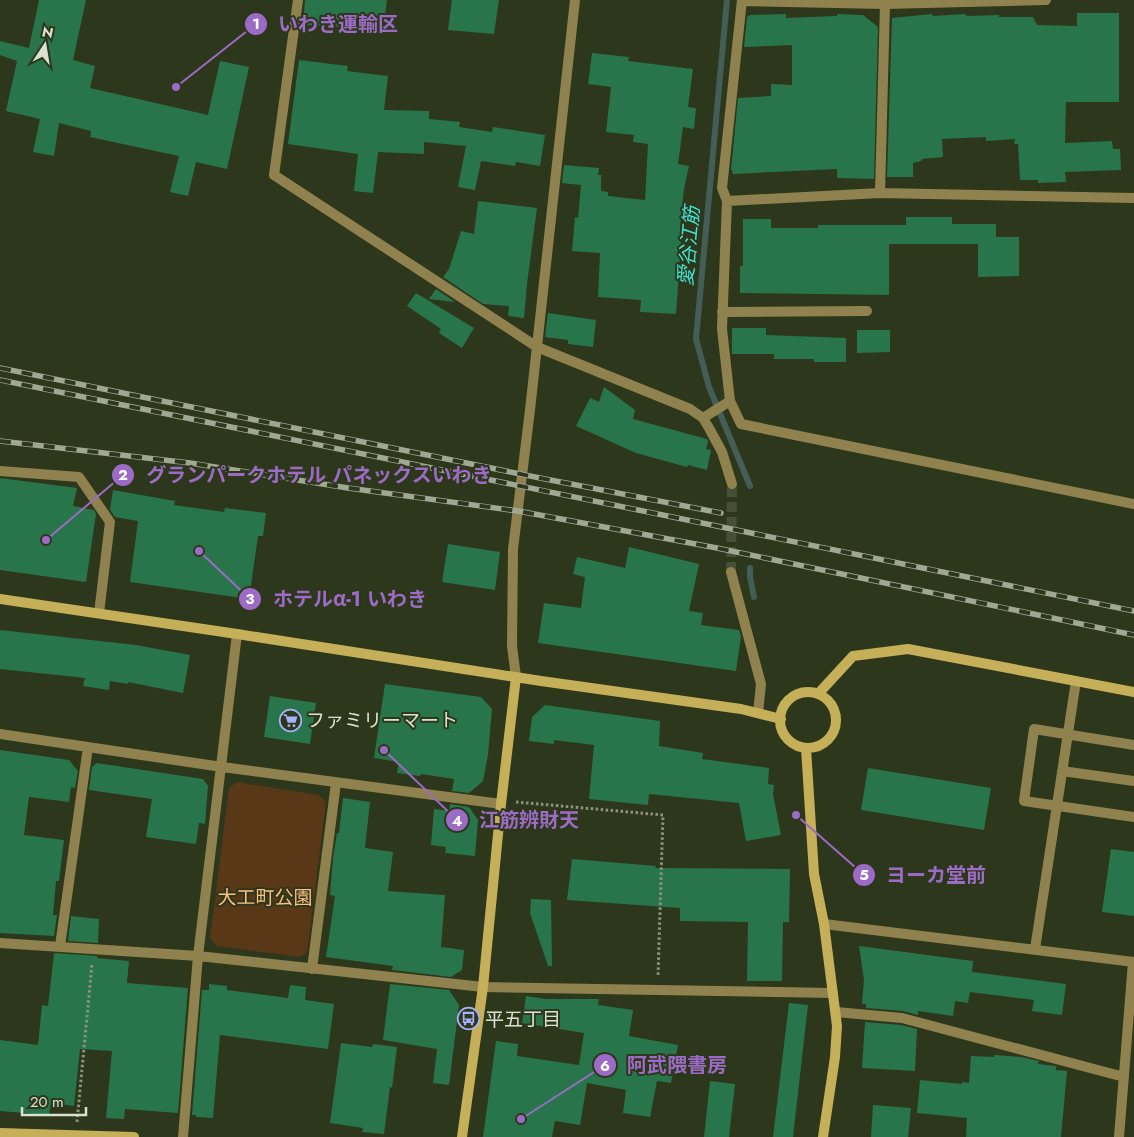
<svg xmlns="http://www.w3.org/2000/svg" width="1134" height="1137" viewBox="0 0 1134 1137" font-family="Jost,'Noto Sans JP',sans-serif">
<rect width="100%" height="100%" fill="#2d371b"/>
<path fill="#593817" d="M237 782 319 795 326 802 307 952 299 957 217 946 210 938 229 788Z"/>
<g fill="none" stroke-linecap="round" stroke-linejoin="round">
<path stroke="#435e57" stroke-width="6" d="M727 0 696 339 709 387 750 486
M750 568V577L754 597"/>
</g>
<path fill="#28754b" d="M39 0H86L73 60 95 66 90 88 208 115 220 61 249 67 227 169 196 162 188 196 170 192 179 156 90 137 91 131 59 123 54 156 33 152 40 119 6 111 17 61 0 55V41L29 48Z
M305 0H387L383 31 349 27 303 25Z
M452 0H499L494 34 448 30Z
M1077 13H1119V102H1066L1065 143 1112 141 1113 149H1120L1121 170 1065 172 1066 182 1038 183V180H1020L1018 144H1014L1015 139 986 141V137L942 139 943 157 922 159 921 161 913 163V177H887L892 18 932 14 933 16 965 14 967 16 999 15V17H1033L1037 25 1077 26Z
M786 14V18L837 16V14L863 15 878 27 874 179 837 178V169L733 174 732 170H731L738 98 771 96V84L792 85V45L744 47 747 17 750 15Z
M592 53 629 57 628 61 693 69 688 107 696 108 694 129 683 127 678 164 689 166 684 189 680 227 682 228 676 314 640 312 641 300 598 297 600 253 572 251 575 217 578 218 581 185 562 183 564 165 599 168 598 175H601V191L608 192V196L645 200 648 144 633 142 634 135 606 132 611 87 588 84Z
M299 60 348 66 347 71 388 76 384 110 429 111V119L460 122 459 127 492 132 493 127 545 135 540 166 516 162 515 166 481 161 475 190 458 187 466 146 424 142V154L378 152 373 193 354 191 358 154 288 144Z
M478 201 537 208 527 284 524 318 508 316 509 306 483 304 443 277 449 269 461 231 474 234Z
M906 217H952V224H996V237H1019V276L978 277V244H889V295L740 293V266H743V219H771V228H818V225H906Z
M436 289 455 302 429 299Z
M416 293 474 328 462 348 439 333 441 329 407 306Z
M548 313 596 320 593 347 568 344V340L545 337Z
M732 328H766V335L846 338V362H814V359H774V354H732Z
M857 330H890V352L857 353Z
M604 387 635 410 633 419 707 439 708 441 706 449 711 450 707 470 688 465 687 467 636 453 576 426 590 398 599 402Z
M0 478 77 488 73 506 94 510 96 514 86 582 0 570Z
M113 490 175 501 174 505 224 512 225 508 266 513 263 536H258L249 599 130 582 138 521 115 517 110 510Z
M448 544 500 552 495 590 442 582Z
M629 547 699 564 689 611 703 613 701 625 739 630 741 636 736 671 538 643 544 603 581 608 585 577 573 574 577 557 625 568Z
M0 630 136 645 190 655 183 693 128 682V684L110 681 109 690 83 686 85 678 0 669Z
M385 684 481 697 492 709 488 755 483 781 469 793 452 791 454 779 421 774 420 776 397 773 399 762 374 758Z
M270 696 316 703 310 744 264 737Z
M545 705 660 721 659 746 703 753 702 759 769 768 768 784 774 785 773 794 781 835 746 841 739 803 649 794 648 805 589 799 594 745 554 740V744L529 741 532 717Z
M0 750 69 760 78 771 75 788 71 787 69 802 29 797 24 835 64 840 59 881H56L53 915H57L54 936 0 933Z
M97 763 203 779 208 786 205 824 199 823 196 844 146 837 152 799 89 790 92 767Z
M868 768 991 788 984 830 861 810Z
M343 798 370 802 365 848 393 852 388 891 445 895 441 947 464 950 462 970 451 977 392 970 393 966 326 957 335 896 330 895 333 858 337 833H339Z
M450 804 469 807 478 820 475 856 445 853 446 847 431 845 434 809 449 811Z
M1111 849 1134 852V916L1102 912Z
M572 859 656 866 655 868 790 869 789 922H783L782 981H747L748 922 680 921V908L567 900Z
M531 899 551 900 552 966H548L530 913Z
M71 916 99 919 98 943 68 941Z
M859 946 973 961 972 972 1066 984 1062 1015 1032 1011 1034 1000 970 992 968 1003 955 1001 953 1016 918 1011V1015L903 1011 866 1008V1004H862L864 980Z
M54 953 97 956V958L129 961 127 983 188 988 178 1113 125 1109 124 1119 106 1118 112 1051 80 1049 74 1106 51 1103 49 1115 0 1111V1040L38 1045 42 1005 48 1006Z
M209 984 227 986V990L288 998 290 985 306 987 305 1000 334 1004 328 1049 220 1035 213 1118 196 1117V1115H192L202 990H209Z
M390 984 449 990 459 1005 449 1085 433 1083 437 1049 383 1040Z
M526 996 545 999H599L598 1005 633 1010 629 1036 678 1045 671 1083 657 1081 650 1117 623 1113 626 1090 587 1083 580 1125 555 1121 552 1137H483L496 1041 518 1044 517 1056 579 1065 584 1033 522 1023Z
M789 1003 808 1005 793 1137H773Z
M865 1022 901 1025 917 1029 915 1071 862 1068Z
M341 1043 372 1047 373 1044 397 1047 392 1088 390 1087 384 1134 362 1132 363 1128 330 1123Z
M994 1055 1021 1057 1039 1061 1038 1064 1056 1066V1070L1067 1071 1061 1137H966L967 1118 917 1113 920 1080 962 1084V1082L969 1083 971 1056 994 1057Z
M710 1081 735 1084 729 1137H704Z
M873 1105 911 1108 908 1137H871Z"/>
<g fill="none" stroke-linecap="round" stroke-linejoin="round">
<path stroke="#475036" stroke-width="10" stroke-dasharray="10 5" stroke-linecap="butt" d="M731 572 732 484"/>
<path stroke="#8c947e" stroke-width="3" stroke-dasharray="2.5 2.5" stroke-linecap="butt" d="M516 802 663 815 658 976
M77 1122 92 964"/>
<path stroke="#90824f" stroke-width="10" d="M0 471 79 477 110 522 99 613
M1134 745 1034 729 1024 801 1134 817
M1062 771 1134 781
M1035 949 1076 681"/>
<path stroke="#90824f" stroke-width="10" d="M298 0 274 175 537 347 690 409 703 418 709 428 722 452 732 484
M742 0 722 188 727 201 722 329 730 401 741 424 1134 504
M742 1 885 4 1046 0
M880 193 885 4
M727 201 880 193 1134 198
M722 312 867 311
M703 418 730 401
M731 572 761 684 758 713
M516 677 512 646 513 549 530 410 575 0
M0 734 222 767 501 804
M824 924 1134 962
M0 943 198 956 483 987 833 993
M60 946 88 747
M312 969 336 783
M836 1012 902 1018 1124 1077
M183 1137 198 956 237 634
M1119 1137 1133 962"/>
<path stroke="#c6af59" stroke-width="10" d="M0 599 237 634 541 681 741 709 781 719
M780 720a28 28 0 1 1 56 0a28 28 0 1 1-56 0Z
M818 694 853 656 908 649 1134 692
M806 748 814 874 824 924 837 1026 835 1057 823 1137
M0 1133 134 1137
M462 1137 483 987 501 804 516 677"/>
<defs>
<path id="rail" d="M0 368 540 478 721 513
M0 380 1134 611
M0 441 190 463 348 488 518 511 717 548 1134 635"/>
</defs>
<use href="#rail" stroke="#a0a893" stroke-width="5.5"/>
<use href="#rail" stroke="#2d371b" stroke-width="4" stroke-dasharray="11" stroke-linecap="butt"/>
</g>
<defs>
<symbol id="supermarket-ring" viewBox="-11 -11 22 22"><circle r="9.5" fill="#2d371b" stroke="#a7b1fc" stroke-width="1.5"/><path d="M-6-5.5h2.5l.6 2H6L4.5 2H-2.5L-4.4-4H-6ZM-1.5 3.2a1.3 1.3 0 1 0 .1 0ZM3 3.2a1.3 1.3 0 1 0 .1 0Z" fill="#a7b1fc"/></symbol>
<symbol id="bus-ring" viewBox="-11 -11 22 22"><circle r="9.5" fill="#2d371b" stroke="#a7b1fc" stroke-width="1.5"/><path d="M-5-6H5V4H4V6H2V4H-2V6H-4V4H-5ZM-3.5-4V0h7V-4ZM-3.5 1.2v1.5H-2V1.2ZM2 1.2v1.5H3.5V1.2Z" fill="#a7b1fc"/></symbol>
</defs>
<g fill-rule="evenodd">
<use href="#supermarket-ring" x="278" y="708" width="25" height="25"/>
<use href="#bus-ring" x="456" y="1006" width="25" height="25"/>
</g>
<g text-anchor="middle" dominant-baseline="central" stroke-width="4" stroke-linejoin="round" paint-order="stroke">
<g font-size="19" fill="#dae1d0" stroke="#2d371b" text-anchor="start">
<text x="306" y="720">ファミリーマート</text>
<text x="485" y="1019">平五丁目</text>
</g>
<g font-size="19" fill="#fcbd81" stroke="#2d371b">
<text x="265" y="897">大工町公園</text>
</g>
<g font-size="20" font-style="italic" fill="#40e2d4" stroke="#2d371b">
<text transform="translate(689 246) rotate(-85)">愛谷江筋</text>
</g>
</g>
<path fill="none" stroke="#9c6bc5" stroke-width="2" d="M176 87L256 24M46 540L123 475M199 551L250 599M384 750L457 820M796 815L864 875M521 1119L605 1065"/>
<g fill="#9c6bc5" stroke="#2d371b" stroke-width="2">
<circle cx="176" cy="87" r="5"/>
<circle cx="46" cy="540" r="5"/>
<circle cx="199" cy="551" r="5"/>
<circle cx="384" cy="750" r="5"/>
<circle cx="796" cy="815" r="5"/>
<circle cx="521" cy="1119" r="5"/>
<circle cx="256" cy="24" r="12"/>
<circle cx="123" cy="475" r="12"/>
<circle cx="250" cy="599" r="12"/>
<circle cx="457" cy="820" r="12"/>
<circle cx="864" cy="875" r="12"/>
<circle cx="605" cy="1065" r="12"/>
</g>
<g font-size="15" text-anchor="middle" font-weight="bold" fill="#fff">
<text x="256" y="29">1</text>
<text x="123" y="480">2</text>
<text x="250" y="604">3</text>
<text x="457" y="826">4</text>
<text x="864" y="880">5</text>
<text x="605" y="1071">6</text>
</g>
<g font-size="20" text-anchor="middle" font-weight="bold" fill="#9c6bc5" stroke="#2d371b" stroke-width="4" stroke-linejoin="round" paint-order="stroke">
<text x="338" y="31">いわき運輸区</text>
<text x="319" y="482">グランパークホテル パネックスいわき</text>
<text x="350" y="606">ホテルα-1 いわき</text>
<text x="529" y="827">江筋辨財天</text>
<text x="936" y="882">ヨーカ堂前</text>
<text x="677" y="1072">阿武隈書房</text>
</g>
<g transform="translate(45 45) rotate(12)" stroke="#2d371b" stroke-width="4" paint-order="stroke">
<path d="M0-4L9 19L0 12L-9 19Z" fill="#dae1d0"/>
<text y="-8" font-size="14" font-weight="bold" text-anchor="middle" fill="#dae1d0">N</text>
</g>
<path d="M22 1107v8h64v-8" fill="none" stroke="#dae1d0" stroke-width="2.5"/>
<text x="30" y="1107" font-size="15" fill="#dae1d0" stroke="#2d371b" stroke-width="4" paint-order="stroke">20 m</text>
</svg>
